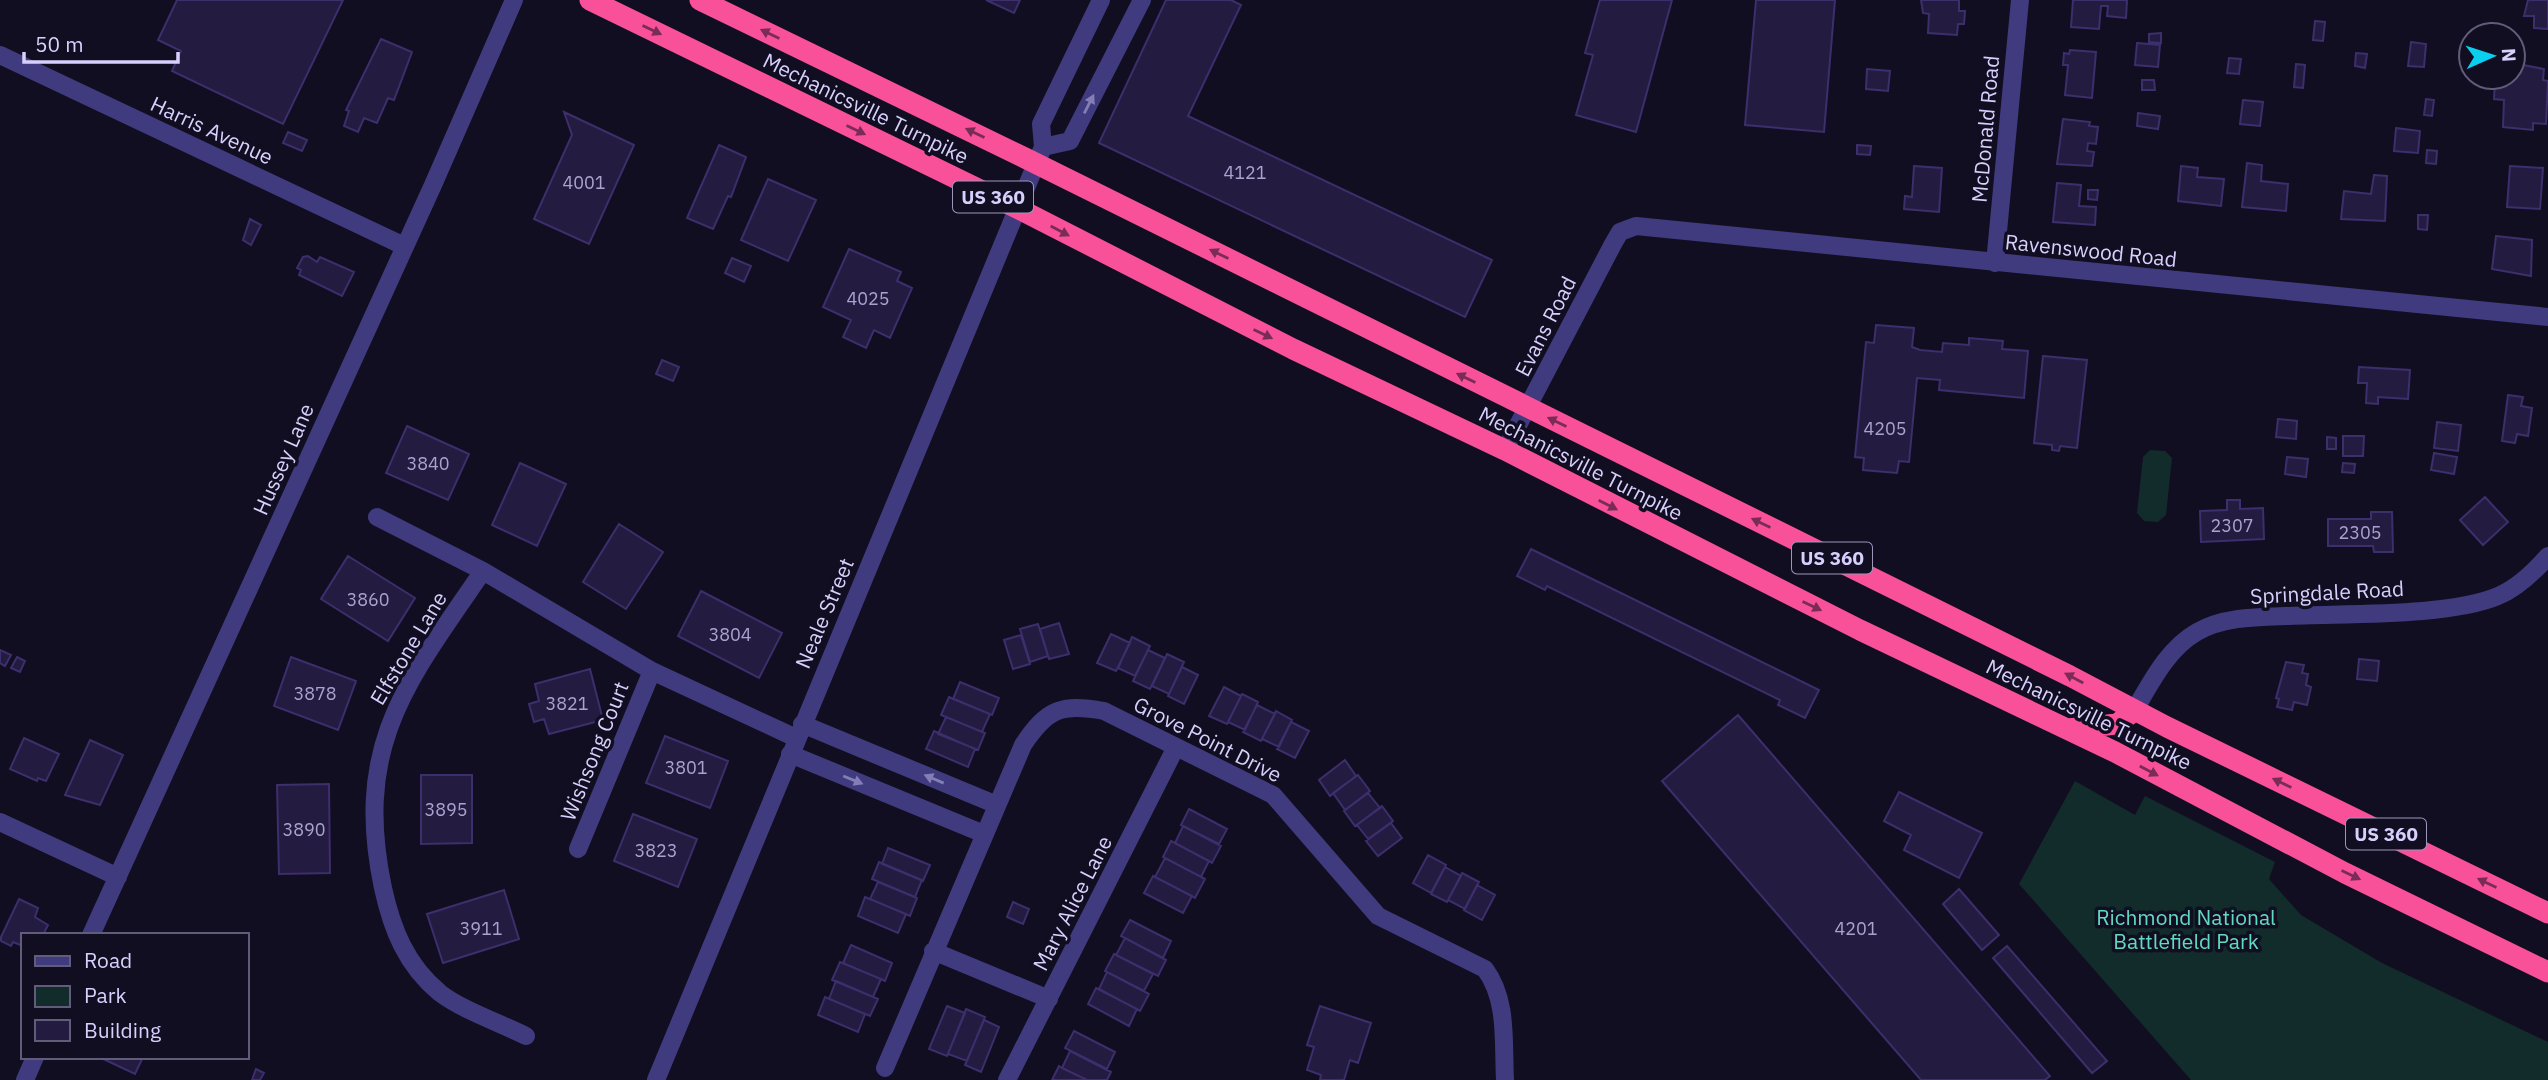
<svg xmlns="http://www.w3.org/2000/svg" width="2548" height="1080" viewBox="0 0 2548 1080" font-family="'IBM Plex Sans',sans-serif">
<rect width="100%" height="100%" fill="#120e21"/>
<path fill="#122b2b" d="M2150 450 2165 451 2172 458 2166 515 2158 522 2144 521 2137 513 2143 457Z
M2075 781 2135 815 2145 796 2275 862 2269 879 2301 915 2382 963 2548 1042V1080H2191L2019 884Z"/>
<path fill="#241b41" stroke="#3d2e6c" stroke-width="2" d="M177 0H343L283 124 172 71 181 51 158 40Z
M986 0H1020L1014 13Z
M1166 0H1231L1241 5 1188 116 1492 260 1465 317 1099 143Z
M1600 0H1672L1636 132 1576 115 1593 55 1585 53Z
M1756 0H1835L1824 132 1745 125Z
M1921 0H1959V11H1965L1964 24H1958L1957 35 1928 33 1929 14 1923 13Z
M2073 0H2127L2126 18 2107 16 2108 6H2101L2099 29 2071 27Z
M2528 0H2548V29L2534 28V16H2524Z
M2315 21 2325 22 2323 41 2313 40Z
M2161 33V43L2149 42V34Z
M381 39 412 52 394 100 388 98 377 123 364 118 358 132 344 126 349 111 346 110Z
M2411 42 2426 44 2424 67 2408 66Z
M2137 43 2160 45 2158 67 2135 65Z
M2070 50 2096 52 2092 98 2065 95 2068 65H2063L2064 53 2069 54Z
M2356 53 2367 54 2365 68 2355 66Z
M2229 58 2241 59 2239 74 2227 73Z
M2513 63 2544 69 2543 80 2548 81 2546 124 2533 123V130L2503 127 2504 100 2494 99 2495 81 2483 80V77H2513Z
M2296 64 2305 65 2303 88 2294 87Z
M1867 69 1890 71 1888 91 1866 89Z
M2142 80H2154L2155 90H2142Z
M2426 99 2434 100 2432 116 2424 115Z
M2243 100 2263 102 2260 126 2240 124Z
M564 112 634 145 589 244 534 219 572 135Z
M2138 113 2160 116 2158 129 2137 126Z
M2063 119 2090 122 2089 126 2098 127 2096 144 2088 143 2087 151 2094 152 2092 166 2057 164Z
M2396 128 2420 131 2418 153 2394 151Z
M288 132 307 140 302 151 283 143Z
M719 145 746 157 731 197 728 196 713 229 687 218Z
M1857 145 1871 146 1870 155 1857 154Z
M2427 150 2437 151 2436 164 2426 163Z
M2247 163 2262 165 2261 181 2288 184 2286 211 2242 207Z
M1914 166 1942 168 1939 212 1904 209 1905 196 1912 197Z
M2181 166 2198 168 2197 177 2224 179 2221 206 2178 201Z
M2510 166 2543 168 2540 209 2507 207Z
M2374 175 2387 176 2385 221 2341 219 2344 191 2371 194Z
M768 179 816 200 788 261 741 240Z
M2057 183 2081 185 2079 206 2096 207 2095 225 2053 222Z
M2088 190H2098L2097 200 2088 199Z
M2418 215H2428L2427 230 2418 229Z
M250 219 261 225 251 245 243 240Z
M2496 236 2532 240 2531 276 2492 269Z
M849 249 901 272 897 281 912 288 890 338 874 330 866 348 843 337 851 320 823 307Z
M308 256 317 262 320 257 354 272 342 296 299 275 301 270 297 268 303 257Z
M732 258 751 266 744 282 725 273Z
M1876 325 1914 328 1912 347 1920 350 1942 352 1943 343 1969 345V338L2003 341 2002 349 2028 351 2024 398 1939 390 1940 380 1917 378 1909 462 1899 461 1897 473 1863 470 1864 458 1855 457 1866 342 1874 343Z
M2043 356 2087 360 2077 448 2060 446 2059 451 2052 450V445L2034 443Z
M662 360 679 367 673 381 656 374Z
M2359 367 2410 370 2408 399 2378 397V404L2366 403 2367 383H2358Z
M2508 395 2523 397 2521 406 2532 408 2528 436 2517 434 2515 443 2502 441Z
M2278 419 2297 421 2296 439 2276 437Z
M2437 422 2461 425 2458 451 2434 448Z
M407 426 469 454 448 500 386 473Z
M2343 436H2364L2363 456H2343Z
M2327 437 2336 438V449H2327Z
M2434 453 2457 457 2454 474 2431 470Z
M2287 457 2308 459 2306 477 2285 474Z
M520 463 566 484 537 546 492 525Z
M2343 463 2355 464 2354 473 2342 472Z
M2485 497 2508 522 2483 545 2460 520Z
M2227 500H2240V509L2263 508 2264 539 2201 542 2200 511 2227 510Z
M2371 512H2392L2393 552H2374L2373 546H2328V519H2371Z
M619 524 663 552 626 609 583 582Z
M1531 549 1819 690 1805 718 1778 705 1780 700 1547 586 1545 590 1517 576Z
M348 556 415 598 388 641 321 599Z
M701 591 782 633 759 678 678 636Z
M1059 623 1069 654 1049 659 1040 629Z
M1038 624 1048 656 1030 662 1020 629Z
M1111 634 1130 643 1116 671 1097 663Z
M1021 635 1030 664 1013 669 1004 640Z
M1132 637 1150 646 1135 676 1118 668Z
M0 650 11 655 5 666 0 663Z
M1148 650 1165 658 1150 689 1133 681Z
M1167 654 1184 662 1169 694 1152 686Z
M17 657 25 661 20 672 11 668Z
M291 657 356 681 338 730 274 706Z
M2359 659 2379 661 2377 681 2357 679Z
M2286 662 2304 665 2302 673 2308 674 2306 685 2311 687 2307 705 2294 702 2292 710 2277 707 2279 699 2276 698Z
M1182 667 1198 675 1184 704 1168 696Z
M590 669 603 720 549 734 544 719 534 722 529 704 539 701 535 684Z
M960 682 999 698 992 715 953 699Z
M1224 687 1241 696 1227 724 1209 716Z
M1242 694 1258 702 1245 730 1228 722Z
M949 697 990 714 982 732 941 715Z
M1257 705 1275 714 1261 741 1243 732Z
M1276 711 1292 720 1279 747 1262 739Z
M1738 715 2050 1076 2045 1080H1921L1662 781Z
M946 717 985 733 978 750 938 734Z
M1291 722 1309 731 1295 758 1277 749Z
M934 731 975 749 968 767 926 749Z
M665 736 728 761 710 808 646 783Z
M24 738 59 754 46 781 38 778 37 781 10 769Z
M90 740 123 755 100 805 65 795Z
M1345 760 1356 776 1330 796 1319 780Z
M421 775H472V843L421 844Z
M1358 775 1370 791 1345 810 1333 793Z
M329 784 330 873 279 874 277 785Z
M1899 792 1982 833 1959 878 1904 850 1911 835 1884 821Z
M1368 793 1380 808 1355 826 1344 811Z
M1382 806 1393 821 1368 839 1357 825Z
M1189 809 1227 829 1219 844 1181 825Z
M633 814 697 839 678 887 614 861Z
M1391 823 1402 838 1378 856 1366 841Z
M1183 826 1221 846 1212 863 1175 843Z
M1171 841 1209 861 1201 877 1163 857Z
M888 848 930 865 923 881 882 864Z
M1428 855 1446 865 1431 893 1413 883Z
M1165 858 1205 879 1195 898 1155 877Z
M879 862 922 880 915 897 872 879Z
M1445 867 1461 876 1447 902 1431 894Z
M1462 873 1479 882 1465 909 1448 900Z
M1153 876 1192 896 1183 913 1144 893Z
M878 882 917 898 910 916 870 899Z
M1477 885 1495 895 1482 920 1464 910Z
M1959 889 1999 935 1982 950 1943 904Z
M504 890 519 939 443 963 427 914Z
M865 897 906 914 898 933 858 916Z
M19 899 38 908 35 917 48 925 43 935H23V946L13 942 11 946 1 941V937Z
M1013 902 1029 909 1023 924 1007 917Z
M1130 920 1171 941 1163 958 1121 936Z
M1125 938 1166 960 1158 976 1116 955Z
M851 945 892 963 885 981 843 963Z
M2007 946 2107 1061 2092 1073 1993 958Z
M1114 954 1153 974 1144 991 1105 971Z
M840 962 881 979 873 997 832 980Z
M1107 972 1149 994 1140 1011 1099 989Z
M836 981 878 999 870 1016 829 999Z
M1096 988 1137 1009 1129 1026 1088 1004Z
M825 997 865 1014 858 1032 818 1015Z
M947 1006 965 1013 947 1056 929 1049Z
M1320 1006 1371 1023 1358 1063 1350 1060 1344 1080H1320L1321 1075 1307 1070 1314 1047 1307 1045Z
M966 1009 985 1017 967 1061 948 1054Z
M984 1020 999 1027 981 1072 965 1065Z
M1074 1031 1115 1052 1107 1069 1065 1048Z
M1070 1051 1111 1072 1107 1080H1087L1062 1068Z
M99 1057H143L135 1074Z
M1059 1066 1062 1068 1087 1080H1052Z
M256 1069 264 1073 260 1080H252Z"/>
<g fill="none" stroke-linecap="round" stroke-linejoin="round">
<path stroke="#403b7e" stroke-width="18" d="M0 55 404 246
M1043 147 1070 141 1142 0
M1995 263 2020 0
M1505 450 1613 244 1620 232 1636 226 2548 317
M377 517 483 571
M2134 711C2151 683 2167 649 2197 632 2223 617 2256 617 2286 616 2342 613 2449 617 2498 596 2518 588 2534 572 2548 556
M802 724 997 805
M790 754 984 834
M0 822 118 877
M578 849 652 671
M91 935 433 185 514 0
M933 951 1049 999
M526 1036C500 1023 462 1010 440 993 406 965 392 929 383 888 353 745 406 683 483 571L652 671 796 738
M885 1068 1023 745C1047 709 1061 703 1104 711L1273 795 1378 916 1485 969C1508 1000 1503 1042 1505 1080
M25 1080 35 1057
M656 1080 1043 147 1041 124 1101 0
M1007 1080 1176 747"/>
<path stroke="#f8519a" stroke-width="21" d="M590 0 1017 208 1293 349 1505 450 1860 630 2115 752 2345 873 2548 972
M700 0 1025 158 2070 676 2167 727 2548 913
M2067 729 2117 724 2134 711"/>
</g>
<defs><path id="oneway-solid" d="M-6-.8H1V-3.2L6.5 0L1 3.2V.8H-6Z" transform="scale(1.75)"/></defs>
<g fill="#792c57">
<use href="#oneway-solid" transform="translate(652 30) rotate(26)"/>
<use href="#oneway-solid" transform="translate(770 34) rotate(-154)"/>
<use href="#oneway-solid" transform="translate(856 130) rotate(26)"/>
<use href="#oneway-solid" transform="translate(975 133) rotate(-154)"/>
<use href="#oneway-solid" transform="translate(1060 231) rotate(28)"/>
<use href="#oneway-solid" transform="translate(1219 254) rotate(-154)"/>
<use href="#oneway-solid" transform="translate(1263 334) rotate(26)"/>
<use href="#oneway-solid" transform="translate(1466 378) rotate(-154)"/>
<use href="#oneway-solid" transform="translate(1557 422) rotate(-154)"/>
<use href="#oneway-solid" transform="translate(1608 505) rotate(27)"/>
<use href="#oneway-solid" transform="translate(1761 523) rotate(-154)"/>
<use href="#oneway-solid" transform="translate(1812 606) rotate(26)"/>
<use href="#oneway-solid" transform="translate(2074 678) rotate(-152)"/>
<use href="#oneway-solid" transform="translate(2149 771) rotate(28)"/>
<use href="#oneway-solid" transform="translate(2282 783) rotate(-154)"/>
<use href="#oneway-solid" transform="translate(2351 875) rotate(26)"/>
<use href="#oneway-solid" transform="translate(2487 883) rotate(-154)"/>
</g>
<g fill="#847eb7">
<use href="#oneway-solid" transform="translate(1089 104) rotate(-63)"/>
<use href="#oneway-solid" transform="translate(934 779) rotate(-157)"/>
<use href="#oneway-solid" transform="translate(853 780) rotate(22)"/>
</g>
<g text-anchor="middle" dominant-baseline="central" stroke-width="7" stroke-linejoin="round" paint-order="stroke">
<g font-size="18" fill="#aaa3ce">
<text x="1245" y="172">4121</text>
<text x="584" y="182">4001</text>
<text x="868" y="298">4025</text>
<text x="1885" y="428">4205</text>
<text x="428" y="463">3840</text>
<text x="2232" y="525">2307</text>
<text x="2360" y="532">2305</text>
<text x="368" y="599">3860</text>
<text x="730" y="634">3804</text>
<text x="315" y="693">3878</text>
<text x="567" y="703">3821</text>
<text x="686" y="767">3801</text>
<text x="446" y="809">3895</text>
<text x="304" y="829">3890</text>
<text x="656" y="850">3823</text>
<text x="481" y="928">3911</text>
<text x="1856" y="928">4201</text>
</g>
<g fill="#120e21" stroke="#9c96bb" stroke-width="2">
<rect x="953" y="181.5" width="80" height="31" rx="5"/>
<rect x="1792" y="542.5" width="80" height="31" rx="5"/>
<rect x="2346" y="818.5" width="80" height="31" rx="5"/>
</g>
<g font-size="19" font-weight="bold" fill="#d7d0fd">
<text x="993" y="197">US 360</text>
<text x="1832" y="558">US 360</text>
<text x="2386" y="834">US 360</text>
</g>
<g font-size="21" fill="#d7d0fd" stroke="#120e21">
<text transform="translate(866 108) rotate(26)">Mechanicsville Turnpike</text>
<text transform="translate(1985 129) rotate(-85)">McDonald Road</text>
<text transform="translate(212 130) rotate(25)">Harris Avenue</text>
<text transform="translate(2091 250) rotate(6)">Ravenswood Road</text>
<text transform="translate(1545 326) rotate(-63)">Evans Road</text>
<text transform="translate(283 459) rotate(-66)">Hussey Lane</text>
<text transform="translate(1581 463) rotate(27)">Mechanicsville Turnpike</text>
<text transform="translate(2327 592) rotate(-3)">Springdale Road</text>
<text transform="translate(824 613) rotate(-67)">Neale Street</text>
<text transform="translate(408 648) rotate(-59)">Elfstone Lane</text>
<text transform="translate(2089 714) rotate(26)">Mechanicsville Turnpike</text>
<text transform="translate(1208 739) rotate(27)">Grove Point Drive</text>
<text transform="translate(594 751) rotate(-68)">Wishsong Court</text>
<text transform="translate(1072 903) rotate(-63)">Mary Alice Lane</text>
</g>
<g font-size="21" fill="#60dac0" stroke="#120e21">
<text x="2186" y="917">Richmond National<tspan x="2186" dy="24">Battlefield Park</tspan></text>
</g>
</g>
<rect x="21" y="933" width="228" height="126" fill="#120e21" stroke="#615c79" stroke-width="2"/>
<rect x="35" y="956" width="35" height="10" fill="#403b7e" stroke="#615c79" stroke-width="2"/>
<text x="84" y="968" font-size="21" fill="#d7d0fd">Road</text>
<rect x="35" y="986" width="35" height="21" fill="#122b2b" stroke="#615c79" stroke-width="2"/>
<text x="84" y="1003" font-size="21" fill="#d7d0fd">Park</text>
<rect x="35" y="1020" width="35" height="21" fill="#241b41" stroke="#615c79" stroke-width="2"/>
<text x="84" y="1038" font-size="21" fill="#d7d0fd">Building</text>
<g transform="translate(2492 56) rotate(87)"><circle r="33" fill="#120e21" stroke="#615c79" stroke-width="2"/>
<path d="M0-5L12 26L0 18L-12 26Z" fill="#0acfef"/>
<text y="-10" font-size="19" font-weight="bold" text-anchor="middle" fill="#d7d0fd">N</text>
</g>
<path d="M24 52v10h154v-10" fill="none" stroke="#d7d0fd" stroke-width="3.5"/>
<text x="35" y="52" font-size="21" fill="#d7d0fd" stroke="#120e21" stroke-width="5" paint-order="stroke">50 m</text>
</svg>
